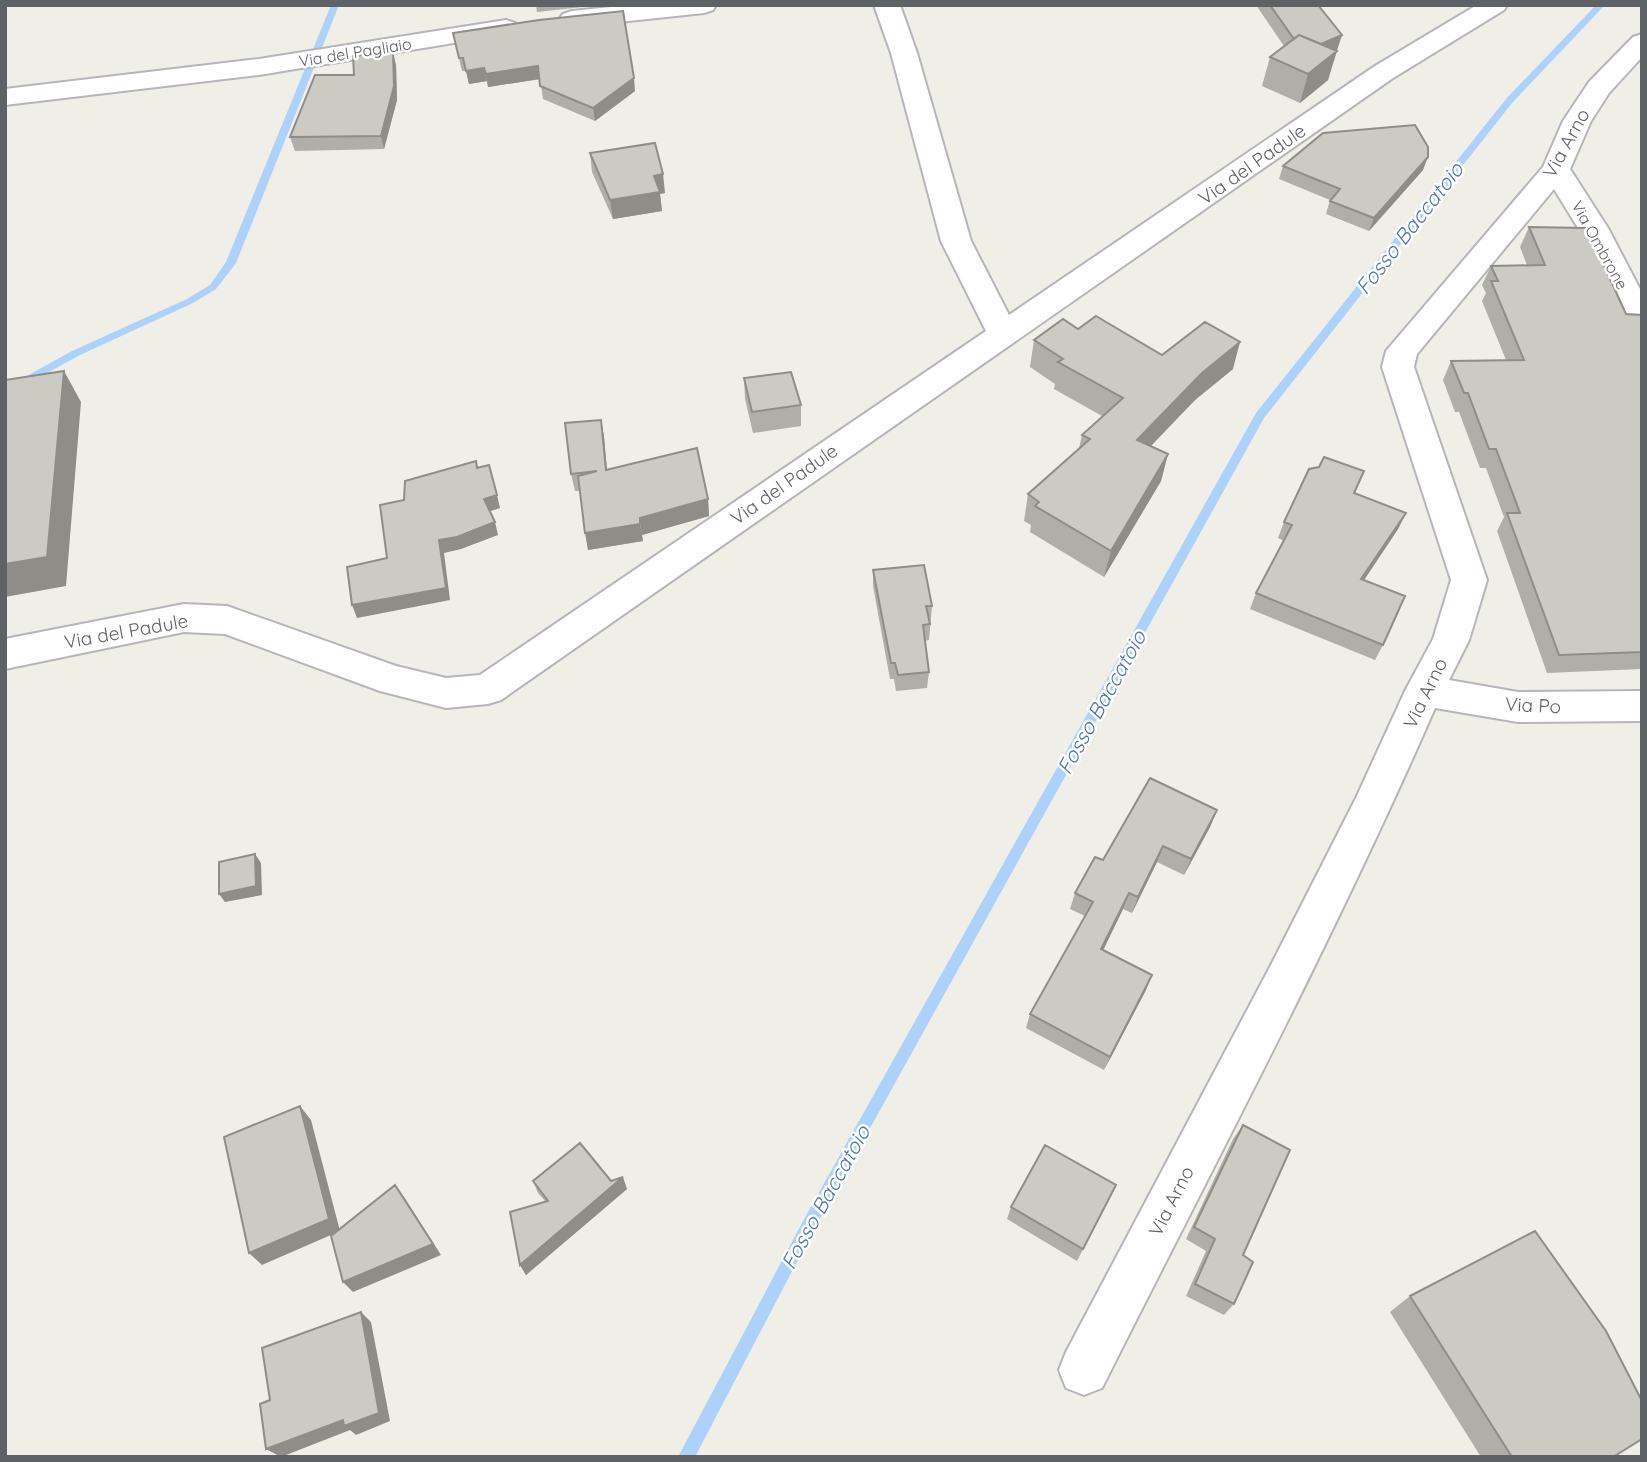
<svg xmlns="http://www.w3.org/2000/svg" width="1647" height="1462" viewBox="0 0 1647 1462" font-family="Quicksand,sans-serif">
<rect width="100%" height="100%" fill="#efeee7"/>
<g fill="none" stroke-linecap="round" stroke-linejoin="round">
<path fill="#acd1fa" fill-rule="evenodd" d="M331 5H339L236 263 216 289 193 303 80 355 5 396V388L72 351 187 299 210 285 226 262Z
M1596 5H1605L1512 103 1264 418 813 1231 695 1457H678L803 1221 1256 413 1506 99Z"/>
<defs>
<path id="street" d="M630 5H716L713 10 704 13 572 27 563 24 559 19 563 14 572 11Z
M874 5H900L917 53 971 241 1009 315 1375 66 1477 5H1507L1504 10 1393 78 501 700 488 704 446 708 380 691 225 634 184 632 5 669V639L184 604 227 606 396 666 446 678 480 675 986 331 941 241 891 53Z
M506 20 515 23 519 28 515 33 259 75 5 105V89L259 59Z
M1642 34V57L1609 93 1591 121 1570 169 1608 228 1642 293V333L1631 330 1626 323 1578 228 1554 189 1417 354 1414 367 1487 580 1469 640 1449 680 1518 692 1642 691V721L1518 722 1435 708C1334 939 1215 1163 1102 1388L1084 1395 1066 1388 1059 1370 1066 1352 1271 965 1356 798 1405 691 1433 639 1451 580 1382 367 1386 351 1543 167 1563 121 1589 82 1633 37Z"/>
</defs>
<use href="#street" stroke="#b4b6ba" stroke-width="4"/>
<use href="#street" fill="#fff" fill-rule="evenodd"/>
</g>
<path fill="#afaea8" d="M536 5H601L537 12Z
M1256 5H1318L1342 35 1337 50H1336L1328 80 1300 103 1262 86 1270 57 1284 46Z
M453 33 635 91 595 121 543 99 540 79 488 87 487 81 469 84 466 71H462Z
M396 65 397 100 384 149 295 151 290 137 354 75Z
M590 153 665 193 660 194 662 211 613 219 592 172Z
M1283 166 1423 170 1369 231 1326 214 1330 200 1279 179Z
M1529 227 1626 314 1642 315V669L1547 673 1497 531 1504 517 1486 468H1480L1459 412H1455L1443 380 1451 361 1506 360 1482 301 1486 293 1482 285 1491 266 1527 265 1520 247Z
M1078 329 1162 355 1233 369 1195 400 1150 446 1168 454 1161 481 1104 577 1030 532 1031 525 1024 521 1028 494 1079 448 1082 435 1102 416 1054 389 1055 384 1030 367 1034 340Z
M744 378 801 405V426L753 433 745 399Z
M601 420 604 437 607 469 708 499 709 516 642 535 643 541 588 550 580 491H575L571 474Z
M1354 493 1406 513 1398 529 1364 580 1383 645 1375 660 1250 609 1256 593 1284 541 1278 538 1284 522Z
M873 570 932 606 929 640 925 641 929 672 927 688 896 691 894 679H890L873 586Z
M1217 810 1210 827 1184 875 1157 862 1132 913 1123 909 1103 950 1146 990 1104 1070 1026 1028 1030 1014 1085 916 1070 909 1075 893 1103 860Z
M1243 1125V1255L1234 1304 1224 1315 1186 1296 1206 1251 1186 1239 1233 1139Z
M533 1181H611L627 1189 526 1275 520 1265 545 1201 538 1193Z
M1116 1185 1077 1261 1007 1219 1011 1207Z
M1410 1296 1613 1457H1481L1390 1312Z"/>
<path fill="#8e8d88" d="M1342 35 1337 50 1299 67 1303 52Z
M1337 51 1328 80 1300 103 1308 74Z
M393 52 396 65 397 100 384 149 381 136Z
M538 66 540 79 488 87 486 74Z
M484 68 487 81 469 84 466 71Z
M634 78 635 91 595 121 593 108Z
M1428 157 1423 170 1369 231 1374 218Z
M663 174 665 193 660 194 662 211 613 219 610 200 654 176Z
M1240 342 1233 369 1195 400 1131 467 1137 440 1202 373Z
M64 371 81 402 66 586 5 597V564Z
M601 420 604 437 608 487 606 470Z
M1168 454 1161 481 1104 577 1111 551Z
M497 495 500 508 488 512 484 499Z
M708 499 709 516 642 535 640 518Z
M1406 513 1398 529 1354 595 1361 579Z
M495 522 498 535 461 549 444 553 450 600 357 618 352 605 439 540Z
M640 524 643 541 588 550 585 533Z
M1217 810 1210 827 1184 875 1191 859Z
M1163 846 1157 862 1132 913 1138 897Z
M255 854 261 863 262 895 225 902 219 894Z
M1129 893 1123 909 1096 965 1101 949Z
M1152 975 1146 990 1104 1070 1110 1057Z
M300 1106 311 1120 340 1231 262 1265 249 1253Z
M623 1177 627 1189 526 1275 520 1265Z
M395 1185 404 1197 441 1255 353 1292 343 1282Z
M361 1312 371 1322 390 1421 356 1435 350 1430 281 1457 266 1449 343 1420Z"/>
<path fill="#cbcac3" stroke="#8e8d88" stroke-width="2" d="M1270 5H1318L1342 35 1321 44 1299 35 1294 39Z
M623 11 634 78 593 108 540 86 538 66 486 74 484 68 466 71 463 58H459L453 33 539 20Z
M1299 35 1337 51 1308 74 1270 57Z
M393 52 394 86 381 136 290 137 315 75H354L353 56Z
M1415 125 1428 147V157L1374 218 1330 201 1340 189 1283 166 1323 133Z
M655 143 663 174 654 176 660 192 610 200 590 153Z
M1529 227 1587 228 1626 314 1642 315V652L1559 655 1507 513H1520L1496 449H1489L1468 393H1464L1451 361 1524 360 1491 281H1498L1491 266 1545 265Z
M1096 316 1162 355 1205 322 1240 342 1202 373 1137 440 1168 454 1111 551 1035 506 1039 502 1028 494 1090 439 1082 435 1123 398 1058 362 1063 359 1034 340 1063 319 1078 329Z
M64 371 47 557 5 564V380Z
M791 372 801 405 752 412 744 378Z
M601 420 606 470 697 448 708 499 640 518V524L585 533 578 476 597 471 571 474 565 423Z
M1324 457 1364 471 1354 493 1406 513 1361 579 1405 596 1383 645 1256 593 1292 525 1284 522 1309 469 1319 467Z
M476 461 477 468 489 465 497 495 484 499 495 522 457 537 439 540 446 588 352 605 347 567 387 558 380 505 404 500 405 481Z
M924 565 932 606H926L930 624 923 625 929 672 898 675 895 663H891L873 570Z
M1150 778 1217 810 1191 859 1163 846 1138 897 1129 893 1101 949 1152 975 1110 1057 1030 1014 1093 902 1075 893 1095 857 1103 860Z
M255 854 256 886 219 894V862Z
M300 1106 329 1219 249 1253 224 1137Z
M1243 1125 1290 1150 1243 1255 1253 1262 1234 1304 1195 1284 1215 1239 1194 1227Z
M580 1143 611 1181 623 1177 520 1265 510 1212 548 1201 533 1181Z
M1045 1145 1116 1185 1083 1249 1011 1207Z
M395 1185 433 1244 343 1282 331 1236Z
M1535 1231 1606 1331 1642 1401V1439L1613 1457H1512L1410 1296Z
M361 1312 379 1413 344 1426 343 1420 266 1449 260 1404 270 1400 262 1348Z"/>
<g text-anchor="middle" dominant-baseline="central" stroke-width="5" stroke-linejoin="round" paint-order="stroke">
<g font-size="16" fill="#5e6166" stroke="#fff">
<text transform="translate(355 52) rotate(-9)">Via del Pagliaio</text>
<text transform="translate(1600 245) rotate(61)">Via Ombrone</text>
</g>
<g font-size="19" fill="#5e6166" stroke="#fff">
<text transform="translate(1566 143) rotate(-61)">Via Arno</text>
<text transform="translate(1252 164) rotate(-35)">Via del Padule</text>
<text transform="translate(784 484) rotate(-35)">Via del Padule</text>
<text transform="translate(126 631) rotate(-10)">Via del Padule</text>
<text transform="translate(1425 693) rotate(-64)">Via Arno</text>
<text transform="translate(1533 705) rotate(3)">Via Po</text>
<text transform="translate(1171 1201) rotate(-63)">Via Arno</text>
</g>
<g font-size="21" font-style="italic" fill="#4c75b5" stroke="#fff">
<text transform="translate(1409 228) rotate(-52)">Fosso Baccatoio</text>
<text transform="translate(1101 702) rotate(-61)">Fosso Baccatoio</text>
<text transform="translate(825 1197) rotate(-61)">Fosso Baccatoio</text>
</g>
</g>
<rect width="1647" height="1462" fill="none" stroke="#5e6166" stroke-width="14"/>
</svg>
